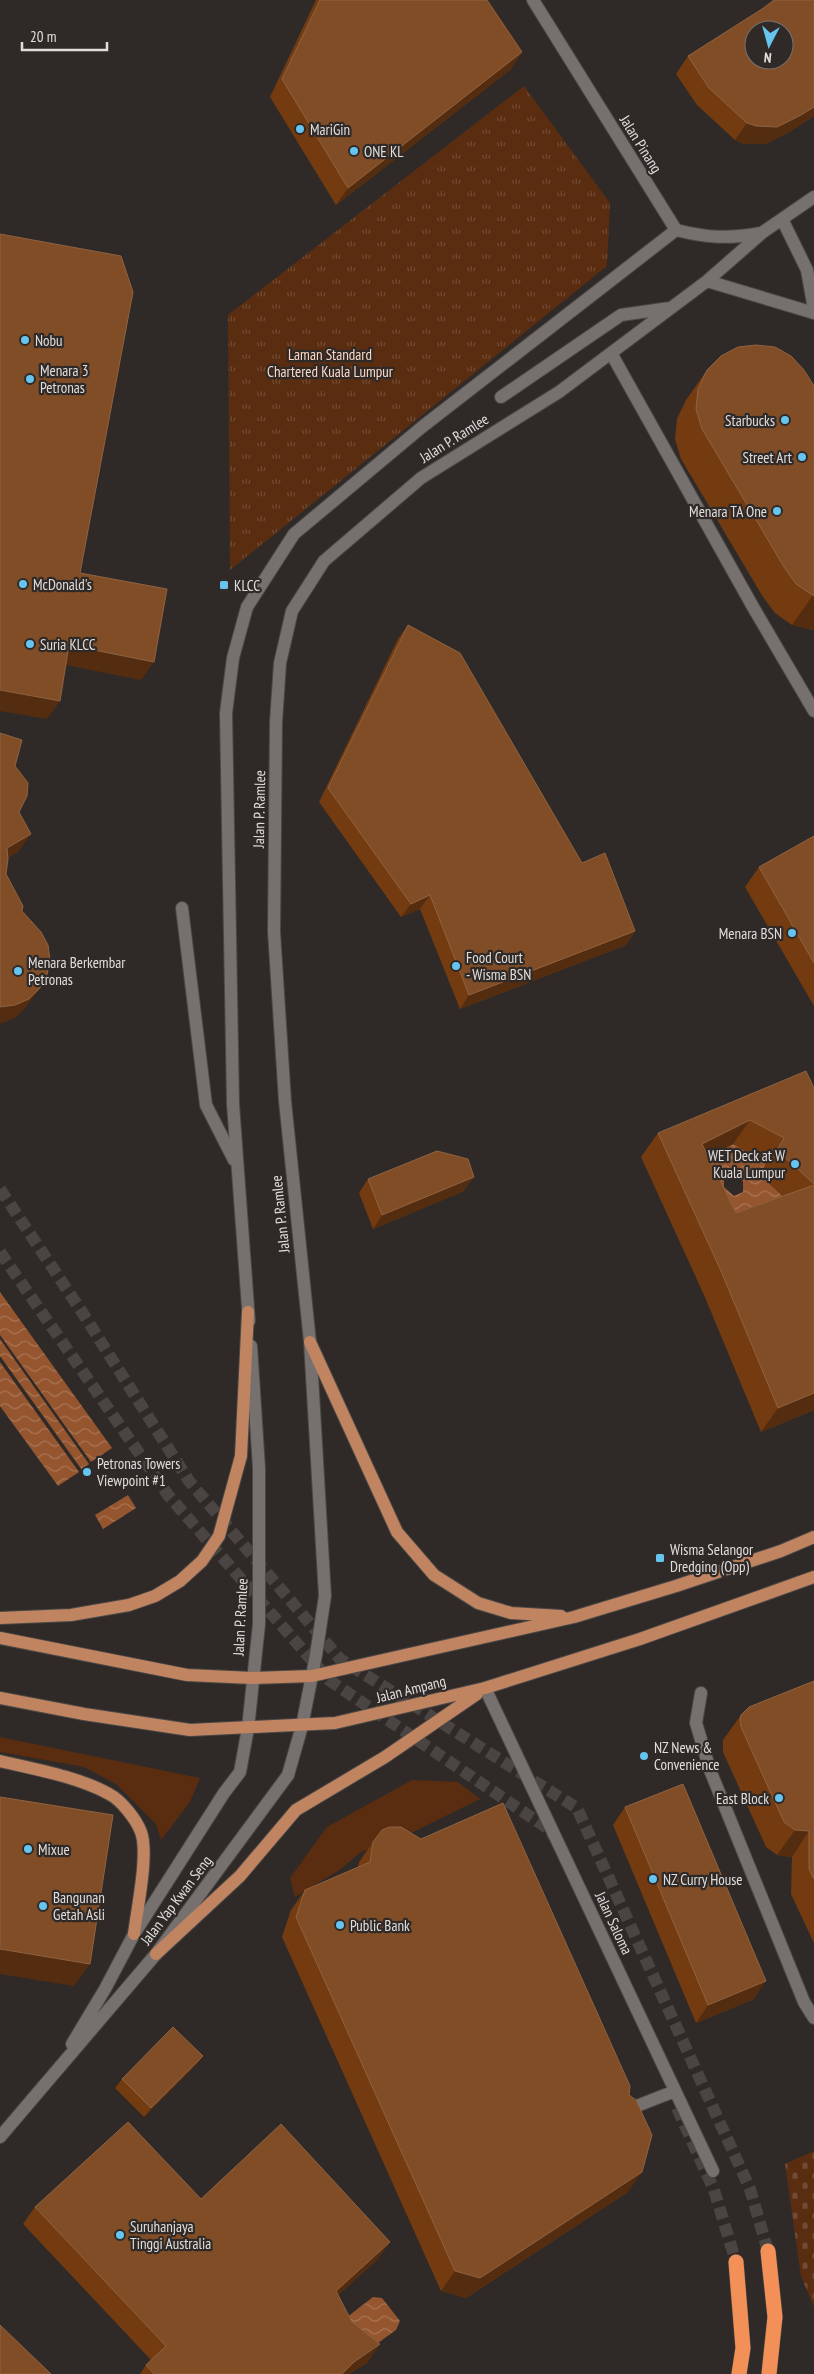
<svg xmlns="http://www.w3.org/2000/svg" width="814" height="2374" viewBox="0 0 814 2374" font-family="'PT Sans Narrow',sans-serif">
<defs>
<pattern id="cemetery-stones" width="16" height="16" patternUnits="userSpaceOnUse" patternTransform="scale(1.25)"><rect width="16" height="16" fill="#5a2d11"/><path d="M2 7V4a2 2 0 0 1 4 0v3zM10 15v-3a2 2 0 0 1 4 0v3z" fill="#714b33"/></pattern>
<pattern id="park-tufts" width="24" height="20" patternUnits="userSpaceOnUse" patternTransform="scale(1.25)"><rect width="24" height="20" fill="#5a2d11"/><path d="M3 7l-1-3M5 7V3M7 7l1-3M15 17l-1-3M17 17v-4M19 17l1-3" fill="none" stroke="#714b33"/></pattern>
<pattern id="water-waves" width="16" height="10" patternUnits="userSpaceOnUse" patternTransform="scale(1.25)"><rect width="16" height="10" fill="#95552e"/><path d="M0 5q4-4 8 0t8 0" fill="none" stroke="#a87556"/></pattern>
</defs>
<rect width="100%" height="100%" fill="#2f2a28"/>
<path fill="#5a2d11" d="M0 1737 200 1778 190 1802 161 1840 156 1824 116 1784 84 1767 0 1752Z
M412 1780 458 1782 480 1799 407 1835 361 1852 341 1869 295 1897 290 1878 327 1827Z"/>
<path fill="url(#cemetery-stones)" d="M814 2151V2307L801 2276 785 2164Z"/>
<path fill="url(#park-tufts)" d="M524 86 610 203 607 266 230 570 228 315Z"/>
<path fill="url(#water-waves)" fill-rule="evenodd" d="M733 1144 767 1162 760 1175 786 1199 727 1234 690 1166ZM732 1173 739 1174 743 1182V1192L734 1196 724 1187V1180Z
M0 1292 112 1448 91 1462 0 1335Z
M0 1339 89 1464 82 1470 0 1356Z
M0 1362 79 1472 58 1486 0 1406Z
M128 1495 136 1508 103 1529 95 1515Z
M373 2297 382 2298 400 2321 396 2330 360 2356 333 2328Z"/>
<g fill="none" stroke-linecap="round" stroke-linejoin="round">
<path stroke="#4a4543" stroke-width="12" stroke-dasharray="12 6" stroke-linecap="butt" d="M0 1189 82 1312 189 1481 340 1659 577 1808 750 2189 768 2251
M0 1252 168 1495 329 1680 550 1830 554 1837
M677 2108 714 2190 736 2262"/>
<defs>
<path id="minor" d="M533 0 676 230C708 238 729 239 761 233
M782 219 807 270 814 309
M707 281 814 313
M611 353 753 607 814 711
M501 397 621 315 670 308
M182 908 206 1105 234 1160
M249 1321 233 1104 226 713 233 658 247 607 294 534 422 427 676 230
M485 1688 713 2171
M701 1693 696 1723 710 1770 804 2002 814 2018
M72 2044 105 1989 134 1934 224 1793 240 1772 248 1728 259 1624V1468L251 1346
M624 2111 675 2091
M0 2137 156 1954 288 1775 302 1726 316 1655 325 1596 310 1342 285 1101 274 932 276 722 280 663 292 611 324 561 421 478 559 392 707 281 763 232 814 197"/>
<path id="major" d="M310 1342 397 1532 434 1575 478 1603 511 1613 561 1616
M0 1618 71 1615 129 1605 155 1596 180 1581 202 1561 219 1536 241 1456 248 1312
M0 1638 187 1675 252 1678 312 1676 574 1617 676 1586 781 1551 814 1537
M0 1698 84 1714 190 1730 335 1723 485 1688 640 1639 814 1577
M0 1761C34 1769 79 1777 109 1794 121 1800 136 1819 141 1832 149 1854 137 1909 134 1934
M156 1954 240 1876 296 1810 385 1757 477 1694"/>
<path id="highway" d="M768 2251 775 2317 769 2374
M736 2262 743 2348 739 2374"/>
</defs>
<use href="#minor" stroke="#4b4846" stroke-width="14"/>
<use href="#major" stroke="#4b4846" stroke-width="14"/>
<use href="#highway" stroke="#4b4846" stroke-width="16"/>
<use href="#minor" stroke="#76716f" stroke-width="12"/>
<use href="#major" stroke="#c08461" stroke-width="12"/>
<use href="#highway" stroke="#f29057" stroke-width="15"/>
</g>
<path fill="#743b10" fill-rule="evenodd" d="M316 0H487L522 52 510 70 336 205 270 97Z
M814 0V116L789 132 765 144H744L735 140 697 105 676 74 688 56Z
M707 370 814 386 813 630 792 625 775 613 763 597 681 459 675 439 677 419 686 400Z
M408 625 582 863 635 931 626 945 460 1009 420 909 401 917 319 802 398 639Z
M814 836V1006L745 887 759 867Z
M814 1088V1410L761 1432 704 1295 641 1157 658 1133ZM733 1144 767 1162 760 1175 783 1196 736 1213 708 1157Z
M368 1179 464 1191 373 1229 359 1193Z
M814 1681V1943L791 1894 792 1857 777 1855 766 1847 723 1752V1740L741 1715Z
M625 1807 754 1999 696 2023 613 1825Z
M373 1842 629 2095 628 2192 466 2298 441 2291 282 1937 291 1910 305 1890 358 1867 359 1862Z
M203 2056 196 2065 144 2117 115 2088 122 2079Z
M201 2199 378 2259 338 2295 368 2362 349 2374H140L146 2365 151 2360 23 2224 35 2207Z"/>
<path fill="#542d11" d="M522 52 510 70 336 205 348 188Z
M814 107V116L789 132 765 144H744L735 140 747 123Z
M813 595 814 596V630L792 625Z
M69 645 154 662 141 680 56 663Z
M0 690 60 701 47 719 0 711Z
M31 834 18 852 0 863 7 848Z
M430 895 420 909 401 917 411 904Z
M635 931 626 945 460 1009 469 995Z
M40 988 27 1006 16 1017 2 1023 0 1024V1007Z
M750 1120 733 1144 685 1168 702 1144Z
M474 1177 464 1191 373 1229 382 1215Z
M814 1393V1410L761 1432 778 1408Z
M795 1830 809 1831 792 1857 777 1855Z
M0 1949 90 1964 74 1986 0 1974Z
M766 1981 754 1999 696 2023 708 2005Z
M203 2056 196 2065 144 2117 151 2108Z
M642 2172 628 2192 466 2298 441 2291 455 2271Z
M390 2242 378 2259 324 2308 336 2291Z
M380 2344 368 2362 349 2374H342L354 2362Z"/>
<path fill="#804d26" stroke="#8f6342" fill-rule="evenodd" d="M320 0H487L522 52 348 188 282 79Z
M774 0H814V107L801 115 777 127 756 126 747 123 709 88 688 56 762 9ZM754 30H784V60H754Z
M0 234 121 256 133 292 80 573 167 589 154 662 69 645 60 701 0 690Z
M756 345 775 347 791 356 804 370 814 386V596L796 584 784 567 702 429 696 409 698 389 707 370 721 356 738 347Z
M408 625 460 653 582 863 605 853 635 931 469 995 430 895 411 904 328 788Z
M0 733 22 740 15 766 28 783 27 796 19 812 31 834 7 848 8 859 6 874 23 906 22 911 41 932 48 945 50 960 47 975 40 988 29 999 15 1005 0 1007Z
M814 836V963L759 867Z
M806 1071 814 1088V1184L777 1150 784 1138 750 1120 702 1144 736 1213 814 1185V1393L778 1408 721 1271 658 1133Z
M437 1151 468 1159 474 1177 382 1215 368 1179Z
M814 1681V1879L809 1869V1831L795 1830 784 1822 741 1727 740 1720 741 1715 749 1707Z
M683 1784 766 1981 708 2005 625 1807Z
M0 1797 113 1815 90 1964 0 1949Z
M503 1803 630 2086 629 2095 636 2100 652 2135 642 2172 480 2278 455 2271 296 1917 305 1890 370 1862 373 1842 382 1830 389 1827H401L421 1839Z
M173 2027 203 2056 151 2108 122 2079Z
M128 2122 201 2199 281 2124 390 2242 336 2291 352 2322 380 2344 354 2362 342 2374H154L146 2365 166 2346 35 2207Z
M0 2325 51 2374H0Z"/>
<g fill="#66c4ef" stroke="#2f2a28" stroke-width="2">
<circle cx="300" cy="129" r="5"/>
<circle cx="354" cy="151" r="5"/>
<circle cx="25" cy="340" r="5"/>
<circle cx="30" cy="379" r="5"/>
<circle cx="785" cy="420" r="5"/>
<circle cx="802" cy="457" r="5"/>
<circle cx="777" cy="511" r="5"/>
<circle cx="23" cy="584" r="5"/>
<rect x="219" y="580" width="10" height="10" rx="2.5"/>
<circle cx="30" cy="644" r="5"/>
<circle cx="792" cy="933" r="5"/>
<circle cx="456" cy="966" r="5"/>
<circle cx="18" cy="971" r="5"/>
<circle cx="795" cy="1164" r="5"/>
<circle cx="87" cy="1472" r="5"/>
<rect x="655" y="1553" width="10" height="10" rx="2.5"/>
<circle cx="644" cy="1756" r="5"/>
<circle cx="779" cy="1798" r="5"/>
<circle cx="28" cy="1849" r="5"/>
<circle cx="653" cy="1879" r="5"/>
<circle cx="43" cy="1906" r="5"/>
<circle cx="340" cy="1925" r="5"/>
<circle cx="120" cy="2235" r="5"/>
</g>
<g text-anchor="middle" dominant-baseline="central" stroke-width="4.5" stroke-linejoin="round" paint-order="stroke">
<g font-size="15" fill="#e0dddb" stroke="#2f2a28" text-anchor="start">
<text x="310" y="129">MariGin</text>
<text x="364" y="151">ONE KL</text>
<text x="35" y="340">Nobu</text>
<text x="40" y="370">Menara 3<tspan x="40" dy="17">Petronas</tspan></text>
<text x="775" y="420" text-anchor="end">Starbucks</text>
<text x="792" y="457" text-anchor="end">Street Art</text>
<text x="767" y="511" text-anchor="end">Menara TA One</text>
<text x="33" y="584">McDonald's</text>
<text x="234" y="585">KLCC</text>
<text x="40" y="644">Suria KLCC</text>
<text x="782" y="933" text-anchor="end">Menara BSN</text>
<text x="466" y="957">Food Court<tspan x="466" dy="17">- Wisma BSN</tspan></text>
<text x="28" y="962">Menara Berkembar<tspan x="28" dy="17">Petronas</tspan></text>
<text x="785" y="1155" text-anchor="end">WET Deck at W<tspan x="785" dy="17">Kuala Lumpur</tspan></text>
<text x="97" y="1463">Petronas Towers<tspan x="97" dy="17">Viewpoint #1</tspan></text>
<text x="670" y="1549">Wisma Selangor<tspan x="670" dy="17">Dredging (Opp)</tspan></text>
<text x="654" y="1747">NZ News &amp;<tspan x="654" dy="17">Convenience</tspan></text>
<text x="769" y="1798" text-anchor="end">East Block</text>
<text x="38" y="1849">Mixue</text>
<text x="663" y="1879">NZ Curry House</text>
<text x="53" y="1897">Bangunan<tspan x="53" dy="17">Getah Asli</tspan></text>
<text x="350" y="1925">Public Bank</text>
<text x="130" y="2226">Suruhanjaya<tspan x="130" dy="17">Tinggi Australia</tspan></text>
</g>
<g font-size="15" fill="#e0dddb" stroke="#2f2a28">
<text transform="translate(641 144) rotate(58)">Jalan Pinang</text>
<text transform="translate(454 438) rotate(-32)">Jalan P. Ramlee</text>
<text transform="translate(259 809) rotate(-89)">Jalan P. Ramlee</text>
<text transform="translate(280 1214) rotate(-96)">Jalan P. Ramlee</text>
<text transform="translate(240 1617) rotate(-87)">Jalan P. Ramlee</text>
<text transform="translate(411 1689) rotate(-14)">Jalan Ampang</text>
<text transform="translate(176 1900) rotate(-53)">Jalan Yap Kwan Seng</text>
<text transform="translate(614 1923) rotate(65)">Jalan Saloma</text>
</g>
<g font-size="15" fill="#fed7c2" stroke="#2f2a28">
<text x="330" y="354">Laman Standard<tspan x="330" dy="17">Chartered Kuala Lumpur</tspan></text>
</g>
</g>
<g transform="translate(769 45) rotate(186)"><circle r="24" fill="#2f2a28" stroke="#767270"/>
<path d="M0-4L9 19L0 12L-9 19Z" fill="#66c4ef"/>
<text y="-8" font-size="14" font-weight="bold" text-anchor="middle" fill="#e0dddb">N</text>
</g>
<path d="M22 42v8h85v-8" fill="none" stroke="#e0dddb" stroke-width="2.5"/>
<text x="30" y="42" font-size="15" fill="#e0dddb" stroke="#2f2a28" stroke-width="4" paint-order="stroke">20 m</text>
</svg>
